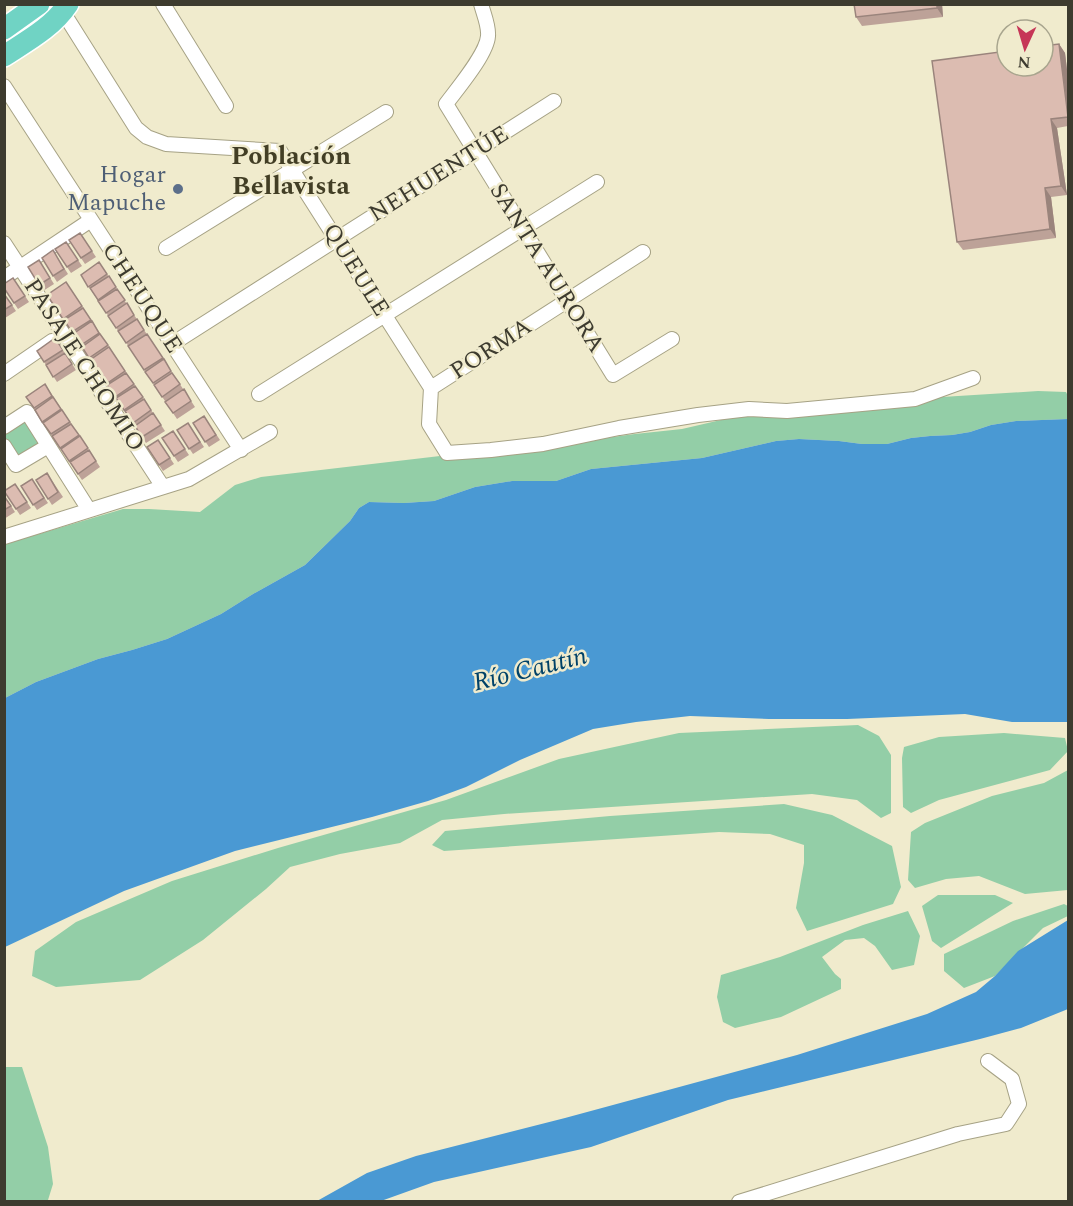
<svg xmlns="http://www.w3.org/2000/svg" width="1073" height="1206" viewBox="0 0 1073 1206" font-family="Spectral,serif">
<rect width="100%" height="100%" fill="#f0ebcd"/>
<path fill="#93cea7" d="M1038 391 1066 392 1068 396V419L1016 421 991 425 970 432 952 435 930 436 911 438 887 444H862L839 441 799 439 776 441 702 458 591 469 556 481H512L475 487 434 501 404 503 369 502 359 508 350 521 305 565 253 594 221 614 167 639 132 650 98 659 36 682 5 698V544L123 509H149L200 512 235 485 261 477 440 456H468L635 434 682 429 751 413 801 417 917 405 942 397Z
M26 416 44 444 17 461 5 442V430Z
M858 725 879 736 891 755V813L881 818 857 800 812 794 504 814 442 820 400 843 340 854 290 867 266 889 203 940 140 980 56 987 32 976 35 951 76 922 172 881 278 848 446 800 559 759 679 733Z
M1004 733 1065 738 1068 751 1050 770 939 800 911 813 903 807 902 758 904 747 939 737Z
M1068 770V890L1025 894 979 876 946 879 915 888 908 880 911 832 925 823 992 796 1044 783Z
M784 804 832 815 892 846 901 887 893 904 807 931 796 908 804 863V845L770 834 719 832 444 851 432 845 445 831 610 816Z
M938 895H995L1013 903 941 948 932 941 922 906Z
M1064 904 1068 906V916L1043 928 995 976 964 988 944 971V954L1013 921Z
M908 911 920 936 914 965 892 970 875 946 864 938 845 940 822 957 835 974 841 979V989L781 1017 735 1028 723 1022 717 997 721 975 780 957 863 925Z
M5 1067H22L48 1147 53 1184 48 1200 49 1201H5Z"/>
<path fill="#4a99d3" d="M1068 419V722H1012L965 714 847 719H769L690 716 636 722 593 729 520 760 466 787 428 801 372 817 235 851 124 891 5 947V698L36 682 98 659 132 650 167 639 221 614 253 594 305 565 350 521 359 508 369 502 404 503 434 501 475 487 512 481H556L591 469 702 458 776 441 799 439 839 441 862 444H887L911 438 930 436 952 435 970 432 991 425 1016 421Z
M1068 920V1009L1021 1028 980 1039 728 1100 591 1147 434 1182 381 1201H317L367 1173 416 1156 565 1118 797 1055 927 1014 976 992 995 976 1018 951Z"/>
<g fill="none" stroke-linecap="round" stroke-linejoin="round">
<defs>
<path id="minor" d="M163 4 226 106
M481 4C484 15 489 26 488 36 487 54 457 89 446 104L613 375 672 339
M63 12 136 128 147 137 166 144 280 151 431 388
M4 86 241 450
M4 243 163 487
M166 248 386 112
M4 278 91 220
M172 344 554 101
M4 374 52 341
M431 388 429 424 447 453 491 450 543 444 619 428 698 415 749 409 787 411 915 399 973 378
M431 388 643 252
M259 394 597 182
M4 427 27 412 89 510
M4 446 16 465 48 446
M4 537 189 479 270 432
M739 1202 958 1134 1006 1124 1019 1104 1012 1079 988 1061"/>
<path id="primary" d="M4 29 39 4
M4 56C27 41 53 27 68 4"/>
</defs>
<use href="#minor" stroke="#a6a285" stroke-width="16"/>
<use href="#primary" stroke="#fff" stroke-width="24"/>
<use href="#minor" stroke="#fff" stroke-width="14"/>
<use href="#primary" stroke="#70d3c4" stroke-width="21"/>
</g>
<path fill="#bda298" d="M942 4 943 17 862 26 856 17Z
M1059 44 1065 53 1068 78V126L1057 128 1067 195 1051 197 1056 238 963 250 957 242Z
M80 233 96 257 85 264 69 240Z
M66 242 82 266 71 273 55 249Z
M53 250 68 274 57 282 42 258Z
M39 260 54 284 43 291 28 267Z
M99 262 195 407 177 419 81 275Z
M13 278 29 302 18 309 14 303Z
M66 282 165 431 146 443 63 319Z
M4 293 16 311 5 318 4 317Z
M55 338 76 370 57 382 37 351Z
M45 384 100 467 82 480 26 397Z
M204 416 220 440 209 447 193 423Z
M188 423 204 447 193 454 177 430Z
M173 431 189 455 178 462 162 438Z
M158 440 174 464 163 471 147 447Z
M47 473 63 497 52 505 36 480Z
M32 479 48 503 37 510 21 486Z
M15 484 31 508 20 515 4 491Z
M4 495 15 512 4 519Z"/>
<path fill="#9a847c" d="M937 4H942L943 17 937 8Z
M1059 44 1065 53 1068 78V113Z
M1051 119 1057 128 1067 195 1061 186Z
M1045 188 1051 197 1056 238 1050 229Z"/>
<path fill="#dcbcb1" stroke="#9a847c" stroke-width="1.5" d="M854 4H937V8L856 17Z
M1059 44 1068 117 1051 119 1061 186 1045 188 1050 229 957 242 932 61 1007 51V66H1043V46Z
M80 233 92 251 81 258 69 240Z
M66 242 78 260 67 267 55 249Z
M53 250 64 269 53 276 42 258Z
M39 260 50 278 39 285 28 267Z
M99 262 107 274 88 287 81 275Z
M109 276 116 287 98 300 90 288Z
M13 278 25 296 14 303 4 288V284Z
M66 282 82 306 63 319 47 295Z
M117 289 125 300 106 313 98 301Z
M4 294 12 305 4 310Z
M127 303 134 315 116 328 108 316Z
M83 308 91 320 72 332 64 320Z
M137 319 144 330 126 343 118 331Z
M92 321 99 333 81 345 73 334Z
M100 334 108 345 89 358 82 347Z
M147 334 163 358 144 370 128 346Z
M55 338 63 350 44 362 37 351Z
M109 347 125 371 106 384 90 360Z
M65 353 72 364 53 377 46 365Z
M164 359 171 371 153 383 145 372Z
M126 373 134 384 115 397 107 385Z
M172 373 180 384 162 397 154 385Z
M45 384 52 396 34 408 26 397Z
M135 386 143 397 124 410 116 398Z
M184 389 191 401 173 413 165 402Z
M53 397 61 409 42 422 35 410Z
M144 399 151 410 133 423 125 411Z
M62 410 70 422 51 434 43 423Z
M153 413 161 425 142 437 135 426Z
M204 416 216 435 205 442 193 423Z
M188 423 200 442 189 449 177 430Z
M71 424 79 435 60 448 52 436Z
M173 431 185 449 174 456 162 438Z
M80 436 88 448 69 461 61 449Z
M158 440 170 458 159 465 147 447Z
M89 450 96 461 78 474 70 462Z
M47 473 58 492 48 499 36 480Z
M32 479 44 498 33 505 21 486Z
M15 484 27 502 16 509 4 491Z
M4 496 11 506 4 510Z"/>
<circle fill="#5c6f8a" stroke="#f0ebcd" stroke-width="2" cx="178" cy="189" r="6"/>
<g text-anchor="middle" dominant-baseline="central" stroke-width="5" stroke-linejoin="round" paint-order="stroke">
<g font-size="24" fill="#3d3b2f" stroke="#f0ebcd">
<text transform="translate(439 174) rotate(-32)">NEHUENTÚE</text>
<text transform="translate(547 268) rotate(58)">SANTA AURORA</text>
<text transform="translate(356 270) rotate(58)">QUEULE</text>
<text transform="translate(142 298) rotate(57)">CHEUQUE</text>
<text transform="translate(491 349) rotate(-33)">PORMA</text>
<text transform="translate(84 365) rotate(57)">PASAJE CHOMIO</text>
</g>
<g font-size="24" fill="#4e5e75" stroke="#f0ebcd" text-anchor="end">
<text x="166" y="175">Hogar<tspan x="166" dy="28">Mapuche</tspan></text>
</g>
<g font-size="26" font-weight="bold" fill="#423e25" stroke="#f0ebcd">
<text x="291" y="156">Población<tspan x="291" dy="30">Bellavista</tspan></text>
</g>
<g font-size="26" font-style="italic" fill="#014268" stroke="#f0ebcd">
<text transform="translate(530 669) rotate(-14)">Río Cautín</text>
</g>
</g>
<rect width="1073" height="1206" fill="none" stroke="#3d3b2f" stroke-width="12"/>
<g transform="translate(1025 48) rotate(184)"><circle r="28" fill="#f0ebcd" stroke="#a8a58e" stroke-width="1.5"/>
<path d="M0-4.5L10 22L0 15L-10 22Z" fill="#c63657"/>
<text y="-9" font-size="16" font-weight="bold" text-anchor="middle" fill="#3d3b2f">N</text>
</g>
</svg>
